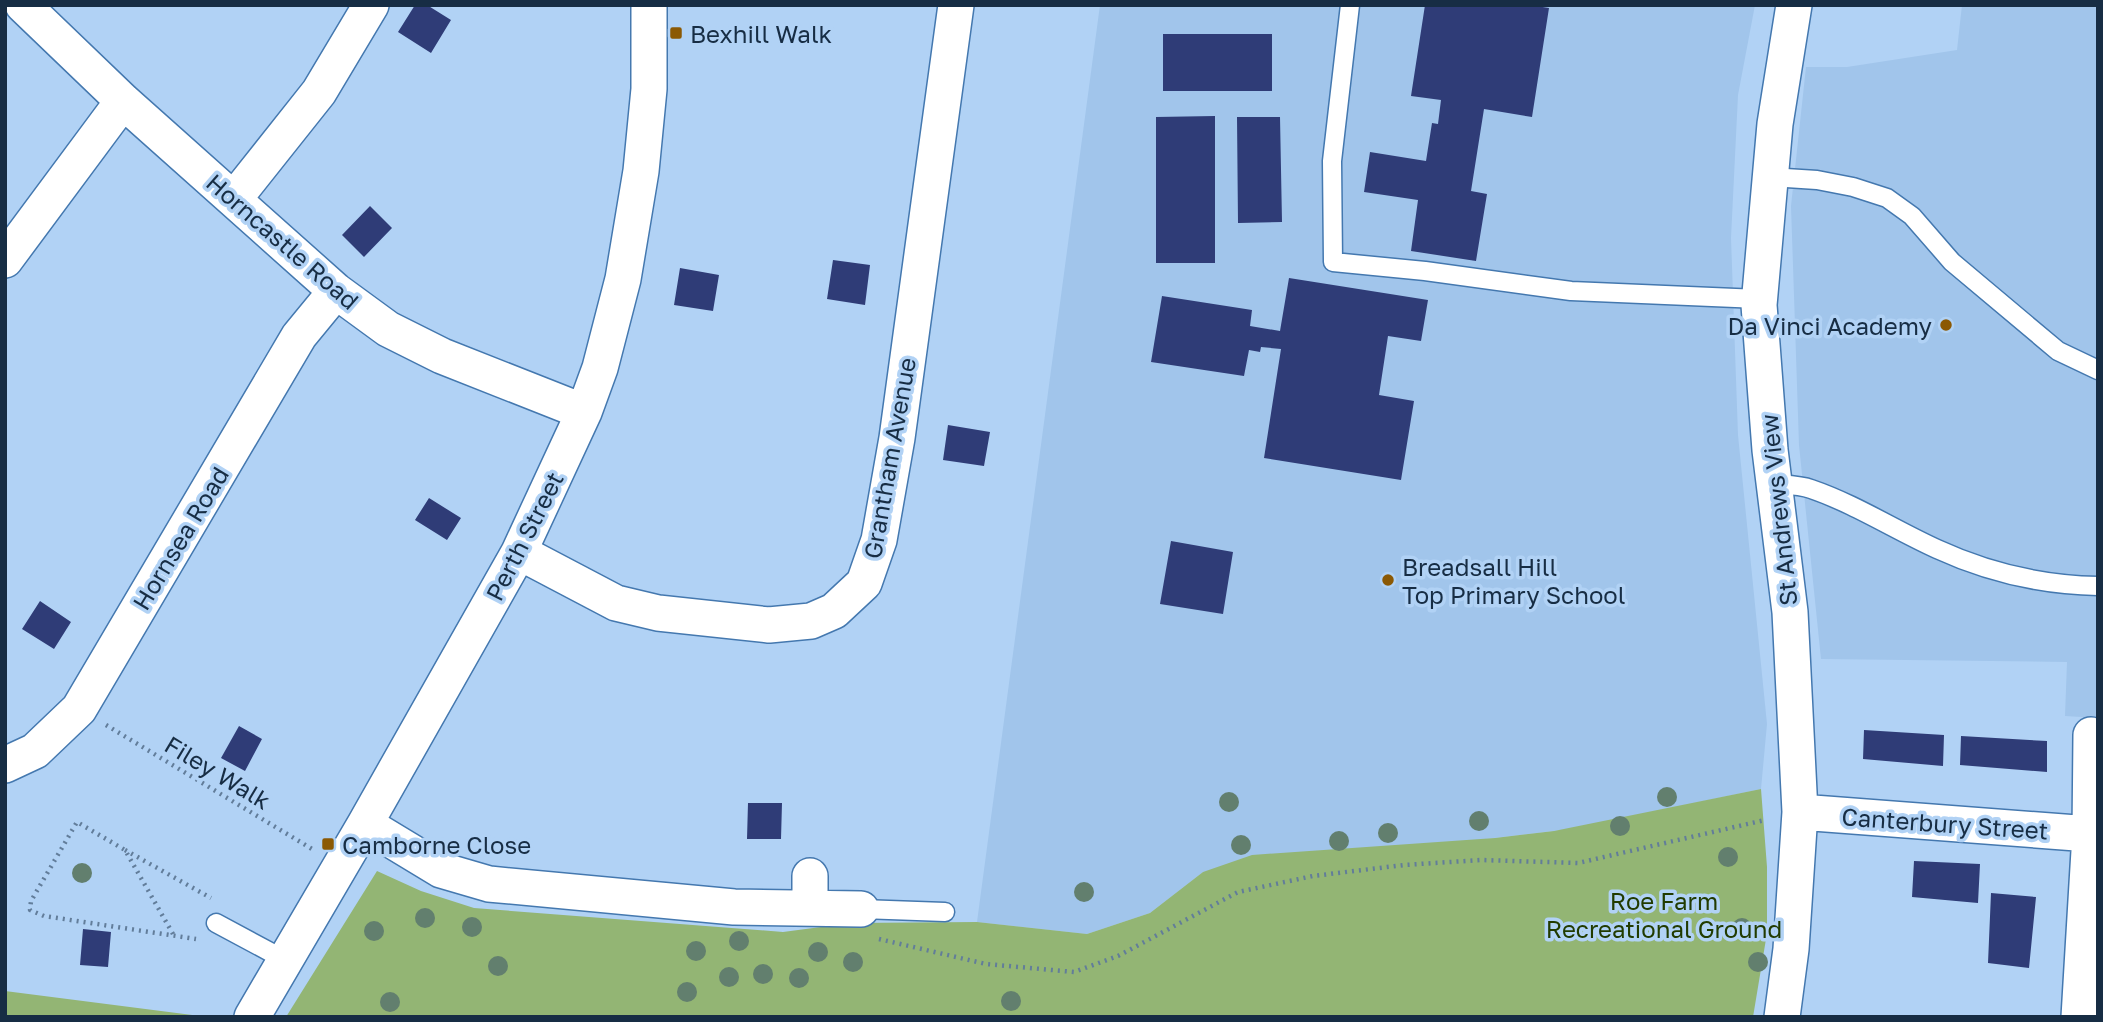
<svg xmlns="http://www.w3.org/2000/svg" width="2103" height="1022" viewBox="0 0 2103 1022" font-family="'Golos Text',sans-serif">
<rect width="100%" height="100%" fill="#b1d2f5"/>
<path fill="#a1c5eb" d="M1100 5H1755L1738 95 1731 238 1738 435 1767 724 1761 789 1570 829 1203 872 1150 913 1087 934 977 922Z
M1962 5H2098V718L2065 716 2067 662 1821 659 1799 445 1791 206 1806 67H1847L1957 50Z"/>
<path fill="#93b574" d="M1761 789 1767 867V933L1753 1017H286L377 871 421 891 474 908 783 932 851 923 977 922 1087 934 1150 913 1203 872 1252 855 1495 838 1554 831Z
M5 991 200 1016 5 1017Z"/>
<path fill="#2f3c77" d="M415 5H427L451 20 431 53 398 32Z
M1425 5H1530L1549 8 1532 117 1484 109 1471 191 1487 194 1476 261 1411 251 1418 200 1364 192 1370 152 1426 161 1432 123 1438 124 1441 100 1411 96Z
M1163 34H1272V91H1163Z
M1215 116V263H1156V117Z
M1237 117H1280L1282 222 1238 223Z
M370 206 392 228 364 257 342 235Z
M833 260 870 265 865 305 827 299Z
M680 268 719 275 713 311 674 305Z
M1289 278 1428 300 1421 341 1388 336 1379 395 1414 401 1401 480 1264 458 1281 349 1261 347 1260 352 1249 350 1244 376 1151 362 1162 296 1252 310 1250 326 1280 331Z
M948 425 990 432 984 466 943 460Z
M429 498 461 518 447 540 415 520Z
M1171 541 1233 552 1223 614 1160 604Z
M40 601 71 622 54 649 22 629Z
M239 726 262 739 245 771 221 758Z
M1864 730 1944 735 1943 766 1863 759Z
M1961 736 2047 741V772L1960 765Z
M748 803H782L781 839H747Z
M1914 861 1980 864 1978 903 1912 897Z
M1991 893 2036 897 2029 968 1988 963Z
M83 929 111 932 108 967 80 965Z"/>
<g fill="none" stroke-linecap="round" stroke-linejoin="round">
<defs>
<path id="service" d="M1350 5 1332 161 1333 262 1425 271 1571 291 1759 299
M1770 177 1817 180 1853 187 1887 198 1912 216 1952 262 2058 351 2098 370
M1774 484C1786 485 1800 485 1811 489 1855 504 1895 530 1937 549 1987 572 2043 585 2098 586
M861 909 945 912
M216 923 285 960"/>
<path id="minor" d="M23 5 123 101 336 291 388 329 442 356 584 412
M234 199 319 92 371 5
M5 260 123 101
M519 552 616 603 658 613 769 625 811 621 834 611 864 583 879 540 897 438 956 5
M5 765 35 751 79 709 299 336 336 291
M1800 812 2090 834
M365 824 441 870 489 884 734 907 861 909
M810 876V908
M252 1017 365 824 519 552 584 412 600 368 623 279 641 171 649 89V5
M1782 1017 1791 949 1800 812 1790 612 1770 450 1759 305 1775 124 1794 5
M2079 1017 2090 834 2091 735"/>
</defs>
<use href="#service" stroke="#4478af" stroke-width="21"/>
<use href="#minor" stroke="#4478af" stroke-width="38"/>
<path stroke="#627d9a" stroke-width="4.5" stroke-dasharray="2 5" stroke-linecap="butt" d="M106 725 312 849
M125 850 211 898
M173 934 125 850 77 822 31 901 30 910 44 916 196 939
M879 939 986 964 1074 972 1118 956 1238 892 1313 876 1404 865 1481 860 1578 863 1765 820"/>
<use href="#service" stroke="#fff" stroke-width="18"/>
<use href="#minor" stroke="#fff" stroke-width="35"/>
</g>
<g fill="#627f6e">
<circle cx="1667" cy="797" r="10"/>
<circle cx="1229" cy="802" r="10"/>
<circle cx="1479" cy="821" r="10"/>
<circle cx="1620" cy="826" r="10"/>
<circle cx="1388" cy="833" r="10"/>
<circle cx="1339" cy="841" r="10"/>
<circle cx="1241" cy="845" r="10"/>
<circle cx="1728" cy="857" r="10"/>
<circle cx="82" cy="873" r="10"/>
<circle cx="1084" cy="892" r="10"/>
<circle cx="425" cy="918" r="10"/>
<circle cx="472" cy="927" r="10"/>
<circle cx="1742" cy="928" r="10"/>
<circle cx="374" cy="931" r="10"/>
<circle cx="739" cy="941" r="10"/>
<circle cx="696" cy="951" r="10"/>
<circle cx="818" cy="952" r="10"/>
<circle cx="853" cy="962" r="10"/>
<circle cx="1758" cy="962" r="10"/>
<circle cx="498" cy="966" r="10"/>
<circle cx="763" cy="974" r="10"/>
<circle cx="729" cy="977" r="10"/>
<circle cx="799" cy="978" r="10"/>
<circle cx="687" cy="992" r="10"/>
<circle cx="1011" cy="1001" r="10"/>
<circle cx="390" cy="1002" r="10"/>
</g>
<g fill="#8b5904" stroke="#b1d2f5" stroke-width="2.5">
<rect x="669" y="26" width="14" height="14" rx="3.5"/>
<circle cx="1946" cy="325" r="7"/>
<circle cx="1388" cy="580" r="7"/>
<rect x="321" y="837" width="14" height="14" rx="3.5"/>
</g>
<g text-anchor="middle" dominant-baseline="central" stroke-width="7" stroke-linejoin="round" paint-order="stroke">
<g font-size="24" fill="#172d44" stroke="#b1d2f5" text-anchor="start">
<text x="690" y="33">Bexhill Walk</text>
<text x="1932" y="325" text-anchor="end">Da Vinci Academy</text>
<text x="1402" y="566">Breadsall Hill<tspan x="1402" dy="28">Top Primary School</tspan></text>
<text x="342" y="844">Camborne Close</text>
</g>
<g font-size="24" fill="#172d44" stroke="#b1d2f5">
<text transform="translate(283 241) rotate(41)">Horncastle Road</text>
<text transform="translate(889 458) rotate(-80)">Grantham Avenue</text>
<text transform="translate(1778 510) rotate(-96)">St Andrews View</text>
<text transform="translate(524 536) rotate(-63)">Perth Street</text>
<text transform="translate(180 538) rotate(-59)">Hornsea Road</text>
<text transform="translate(218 772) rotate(31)">Filey Walk</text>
<text transform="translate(1945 823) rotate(4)">Canterbury Street</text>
</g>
<g font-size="24" fill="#213b00" stroke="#b1d2f5">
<text x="1664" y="900">Roe Farm<tspan x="1664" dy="28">Recreational Ground</tspan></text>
</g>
</g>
<rect width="2103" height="1022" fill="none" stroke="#172d44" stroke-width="14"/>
</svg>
